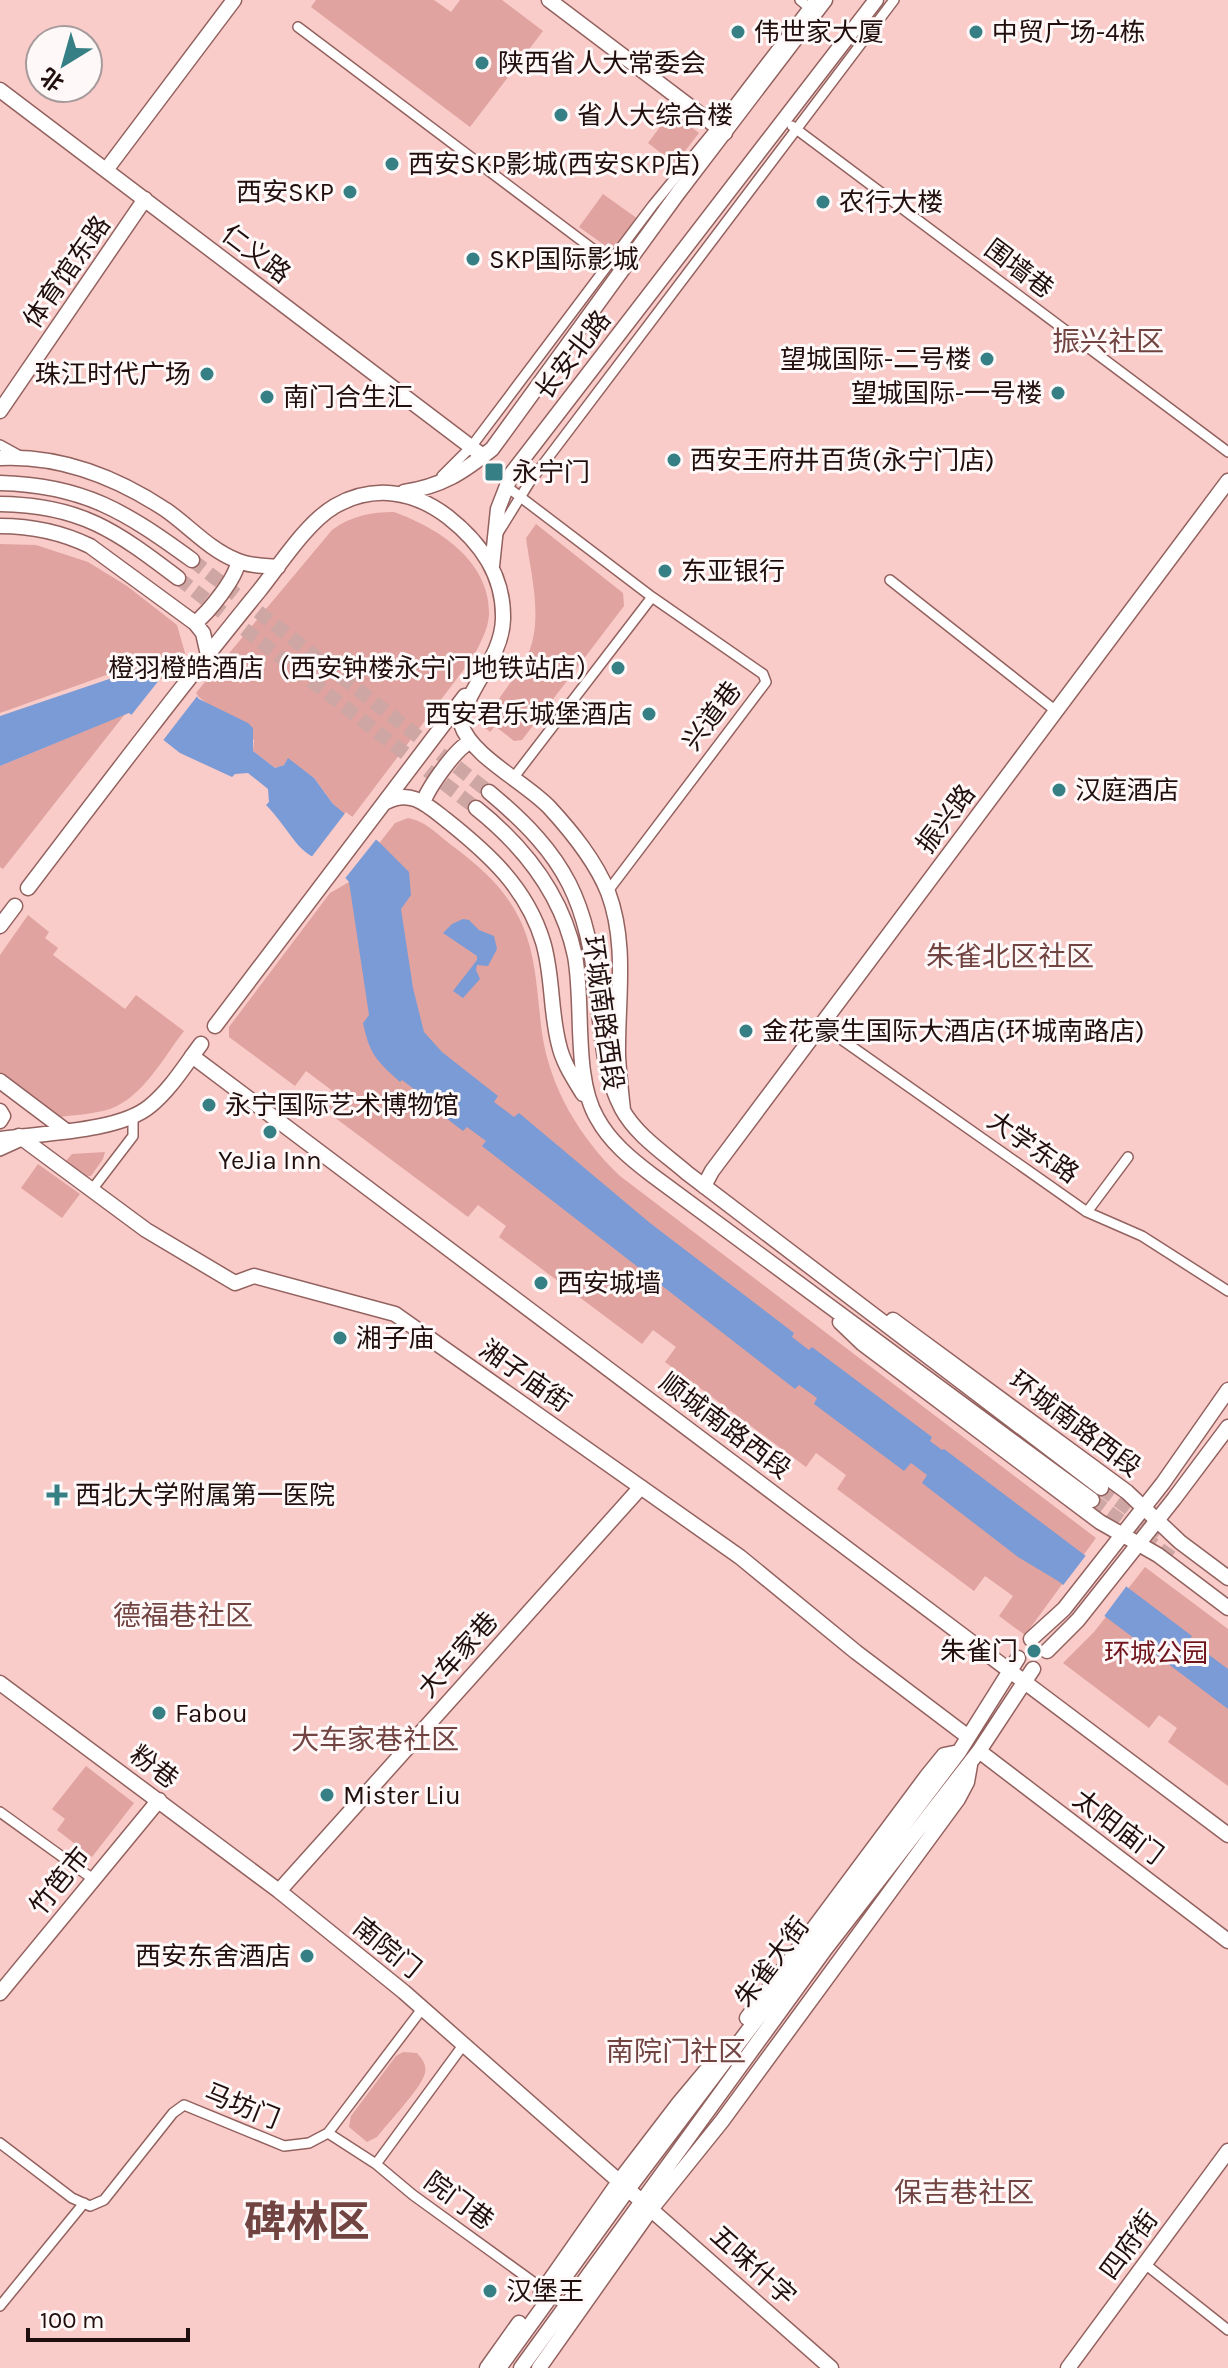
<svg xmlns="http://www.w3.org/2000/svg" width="1228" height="2368" viewBox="0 0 1228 2368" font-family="Karla,'Noto Sans SC',sans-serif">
<rect width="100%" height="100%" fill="#f9ccca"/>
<path fill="#e0a39f" d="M316 0H434L451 12 460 0H502L543 31 470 127 311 7Z
M671 112 699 133 675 164 648 143Z
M603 194 638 219 614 252 579 227Z
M394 512C439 528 491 562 489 615 488 630 480 643 474 656L350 820 333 804 314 778 288 759 284 765 275 768 253 751 254 740 195 694 332 530C350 516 372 512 394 512Z
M536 524 623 593 624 606 522 740 514 741 495 726 490 732 485 728C493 701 512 684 525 660 545 624 531 576 526 538Z
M0 544 36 545 88 562 127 586 177 625 185 653 164 681 157 683 130 672H115L0 713Z
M125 714 3 869 0 867V766Z
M408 818C426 821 439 836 454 847 484 870 506 889 522 924 537 958 537 996 542 1033 550 1088 580 1138 620 1176L1096 1538 1025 1635 999 1616 1013 1596 985 1576 974 1591 837 1489 846 1475 816 1453 806 1467 665 1362 676 1347 653 1330 642 1344 499 1237 506 1226 478 1205 468 1217 326 1111 338 1095 306 1071 295 1086 229 1037V1027L330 893 349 882 395 823Z
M28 915 49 932 45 938 58 948 53 955 125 1009 136 995 184 1031C163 1058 143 1097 110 1109 94 1114 75 1115 59 1117L0 1072V955Z
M105 1152 103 1159 91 1176 84 1177 64 1163 72 1154Z
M38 1164 80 1194 62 1218 21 1188Z
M1145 1567 1228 1629V1786L1168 1742 1177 1728 1159 1715 1149 1728 1063 1663 1094 1632Z
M86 1766 134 1803 92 1857 57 1830 65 1819 52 1809Z
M403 2052 417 2053C423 2060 428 2066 424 2076 419 2090 388 2123 377 2137L367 2142 349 2127 351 2116 396 2056Z"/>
<path fill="#7b9bd6" d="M139 674 195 694 199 699 248 723 253 728V751L275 768 284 765 288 758 314 778 333 804 379 842 409 872 411 895 401 909 413 988 424 1032 442 1052 498 1096 494 1102 514 1117 519 1113 650 1223 794 1333 792 1337 809 1350 812 1347 932 1437 930 1441 942 1450 944 1449 1192 1636 1189 1640 1228 1669V1709L1058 1581 1018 1557 922 1483 927 1475 911 1463 904 1471 814 1404 817 1398 799 1385 795 1389 482 1146 486 1141 467 1127 463 1131 433 1108 435 1105 402 1080 400 1082C376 1060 370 1055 363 1023L369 1015 349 882C336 865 312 861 298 845 287 832 279 818 266 805L269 802 268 789 248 773 235 774 232 777 180 753 129 713 0 766V716L118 676Z
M463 919 469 920 479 930 494 936 497 949 488 966 477 965 476 970 480 979 463 998 453 991 477 960V956L443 933 452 924Z"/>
<path fill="#f9ccca" d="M160 679 190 688 198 695 161 743 129 718Z
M346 812 378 837 343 881 310 859Z
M1087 1554 1128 1584 1102 1619 1061 1588Z"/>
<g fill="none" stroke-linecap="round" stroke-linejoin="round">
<path stroke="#cea6a4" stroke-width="14" stroke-dasharray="14 7" stroke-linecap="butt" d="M192 560 489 792
M178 578 476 808
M1101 1488 1161 1532
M1092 1500 1172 1558"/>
<defs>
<path id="street" d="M800 0 813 11
M298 27 610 262
M792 126 1228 452
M0 445 20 456
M442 476 471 447 653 205 717 127 814 0
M506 486 652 597 514 777
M498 533 529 483 894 0
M890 580 1056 711
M608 891 766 682 763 674 652 597
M821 1025 1087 1212 1142 1236 1228 1291
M0 1151 22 1141
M91 1191 133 1136V1117
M1087 1212 1128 1157
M0 1812 93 1879
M328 2133 376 2164 413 2195 565 2305
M0 2143 72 2198 90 2206 104 2200 173 2113 184 2105 284 2146 309 2143 328 2133 422 2009
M376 2164 464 2044
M1145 2264 1228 2330
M0 2306 84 2203"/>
<path id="secondary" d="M549 0 725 133
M0 90 483 456
M106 170 234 0
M0 411 145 199
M192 1056 1228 1835
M19 1136 146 1230 235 1283 254 1276 395 1314 740 1557 856 1652 967 1736
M704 1186 712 1171 1228 481
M1031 1639 1064 1609 1163 1483 1228 1390
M1047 1651 1078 1620 1174 1499 1228 1427
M0 1683 279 1891 404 1992 831 2368
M979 1751 1228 1941
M279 1891 641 1487
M0 1993 159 1800
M747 2018 927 1776 944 1755 959 1752
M541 2293 620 2180 679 2103 725 2048
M487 2368 519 2323
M499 2368 629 2188 959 1752 1018 1658
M521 2368 826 1948 979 1751 1033 1669
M539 2368 652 2208 722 2121 958 1799 967 1782 970 1765
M1068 2368 1228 2151"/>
<path id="primary" d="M0 458C61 455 116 477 166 510 189 526 210 550 236 560 249 566 264 566 278 567
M0 483C84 485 126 512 192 560
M404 492C442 486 462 473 492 449L678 193 825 0
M0 504C81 505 116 531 178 578
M0 526C33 526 61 532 90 546L195 623 203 633 208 655
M492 566 498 509 512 473 876 0
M195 623C209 612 236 578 238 562
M489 792C568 858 587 900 598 1002 602 1038 604 1075 622 1109 636 1135 665 1154 687 1173L1101 1488
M386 802C410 789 426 804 445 819 488 853 527 888 543 942 553 975 550 1011 559 1045 563 1063 574 1079 583 1094
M423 803C428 788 456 748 470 742
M476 808C525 847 562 894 575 956 584 1004 573 1077 597 1118 610 1142 631 1159 652 1175L1092 1500
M28 888C104 788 180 688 259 591 280 565 306 523 335 506 374 484 414 491 448 517 481 543 504 575 503 619 502 659 467 686 461 724 471 756 525 782 549 807 572 832 595 860 608 892 628 945 617 1001 618 1056 619 1074 621 1092 623 1110
M0 926 15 906
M215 1026 465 696
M0 1081 65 1130
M0 1111 3 1116 0 1121
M0 1139C41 1133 119 1132 150 1106 171 1089 185 1065 201 1044
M893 1320 1127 1492 1180 1542 1228 1578
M840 1322 863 1344 1100 1522 1158 1555 1228 1608"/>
</defs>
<use href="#street" stroke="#93625f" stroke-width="12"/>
<use href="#secondary" stroke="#93625f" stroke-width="17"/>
<use href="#primary" stroke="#93625f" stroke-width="17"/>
<use href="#street" stroke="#fff" stroke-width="9"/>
<use href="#secondary" stroke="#fff" stroke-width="14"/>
<use href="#primary" stroke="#fff" stroke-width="14"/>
</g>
<g fill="#367f84" stroke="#fef8f8" stroke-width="3">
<circle cx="738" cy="32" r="8"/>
<circle cx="976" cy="32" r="8"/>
<circle cx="482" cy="63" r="8"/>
<circle cx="561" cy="115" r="8"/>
<circle cx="392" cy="164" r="8"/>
<circle cx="350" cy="192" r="8"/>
<circle cx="823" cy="202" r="8"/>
<circle cx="473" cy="259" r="8"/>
<circle cx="987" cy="359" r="8"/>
<circle cx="207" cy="374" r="8"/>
<circle cx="1058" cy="393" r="8"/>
<circle cx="267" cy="397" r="8"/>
<circle cx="674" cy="460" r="8"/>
<rect x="484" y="462" width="20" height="20" rx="4"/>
<circle cx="665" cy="571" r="8"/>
<circle cx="618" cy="668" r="8"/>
<circle cx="649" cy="714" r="8"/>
<circle cx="1059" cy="790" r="8"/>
<circle cx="746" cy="1031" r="8"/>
<circle cx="209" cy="1105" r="8"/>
<circle cx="270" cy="1132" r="8"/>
<circle cx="541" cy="1283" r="8"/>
<circle cx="340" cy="1338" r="8"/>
<path d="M53 1483h8v8h8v8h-8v8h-8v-8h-8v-8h8z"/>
<circle cx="1034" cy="1651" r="8"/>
<circle cx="159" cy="1713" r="8"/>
<circle cx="327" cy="1795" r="8"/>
<circle cx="307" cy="1956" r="8"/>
<circle cx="490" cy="2291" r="8"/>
</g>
<g text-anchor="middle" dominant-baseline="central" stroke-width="6" stroke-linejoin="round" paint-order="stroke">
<g font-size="26" fill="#210f0e" stroke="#fef8f8" text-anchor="start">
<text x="754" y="32">伟世家大厦</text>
<text x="992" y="32">中贸广场-4栋</text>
<text x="498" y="63">陕西省人大常委会</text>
<text x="577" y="115">省人大综合楼</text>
<text x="408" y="164">西安SKP影城(西安SKP店)</text>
<text x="334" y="192" text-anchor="end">西安SKP</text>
<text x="839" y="202">农行大楼</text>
<text x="489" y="259">SKP国际影城</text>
<text x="971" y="359" text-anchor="end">望城国际-二号楼</text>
<text x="191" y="374" text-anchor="end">珠江时代广场</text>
<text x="1042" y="393" text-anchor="end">望城国际-一号楼</text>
<text x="283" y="397">南门合生汇</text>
<text x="690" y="460">西安王府井百货(永宁门店)</text>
<text x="512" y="472">永宁门</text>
<text x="681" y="571">东亚银行</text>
<text x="602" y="668" text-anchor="end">橙羽橙皓酒店（西安钟楼永宁门地铁站店）</text>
<text x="633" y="714" text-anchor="end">西安君乐城堡酒店</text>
<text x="1075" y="790">汉庭酒店</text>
<text x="762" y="1031">金花豪生国际大酒店(环城南路店)</text>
<text x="225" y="1105">永宁国际艺术博物馆</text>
<text x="270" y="1160" text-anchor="middle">YeJia Inn</text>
<text x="557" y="1283">西安城墙</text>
<text x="356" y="1338">湘子庙</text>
<text x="75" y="1495">西北大学附属第一医院</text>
<text x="1018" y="1651" text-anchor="end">朱雀门</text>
<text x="175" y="1713">Fabou</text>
<text x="343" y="1795">Mister Liu</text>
<text x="291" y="1956" text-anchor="end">西安东舍酒店</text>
<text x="506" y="2291">汉堡王</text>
</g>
<g font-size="26" fill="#210f0e" stroke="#fef8f8">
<text transform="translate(256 254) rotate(37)">仁义路</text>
<text transform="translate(1019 269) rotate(37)">围墙巷</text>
<text transform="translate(67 272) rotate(-55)">体育馆东路</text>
<text transform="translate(573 355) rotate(-52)">长安北路</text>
<text transform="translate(712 716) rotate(-53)">兴道巷</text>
<text transform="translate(946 819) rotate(-53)">振兴路</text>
<text transform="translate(603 1013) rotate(82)">环城南路西段</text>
<text transform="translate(1033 1147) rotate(35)">大学东路</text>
<text transform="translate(525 1376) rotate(35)">湘子庙街</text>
<text transform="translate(1075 1424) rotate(37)">环城南路西段</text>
<text transform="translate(725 1426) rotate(37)">顺城南路西段</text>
<text transform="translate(458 1655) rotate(-48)">大车家巷</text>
<text transform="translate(154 1767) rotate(37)">粉巷</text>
<text transform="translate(1118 1827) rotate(37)">太阳庙门</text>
<text transform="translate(60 1881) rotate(-51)">竹笆市</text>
<text transform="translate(387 1948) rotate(39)">南院门</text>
<text transform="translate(772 1962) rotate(-53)">朱雀大街</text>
<text transform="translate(242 2106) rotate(22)">马坊门</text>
<text transform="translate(459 2201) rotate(36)">院门巷</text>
<text transform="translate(1129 2245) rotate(-54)">四府街</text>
<text transform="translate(753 2266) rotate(42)">五味什字</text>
</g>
<g font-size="26" fill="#70151c" stroke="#fef8f8">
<text x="1156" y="1653">环城公园</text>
</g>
<g font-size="28" fill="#714341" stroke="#fef8f8">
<text x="1108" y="341">振兴社区</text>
<text x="1010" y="956">朱雀北区社区</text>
<text x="183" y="1615">德福巷社区</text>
<text x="375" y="1739">大车家巷社区</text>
<text x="676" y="2051">南院门社区</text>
<text x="964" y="2192">保吉巷社区</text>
</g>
<g font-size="42" font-weight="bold" fill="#714341" stroke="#fef8f8">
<text x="307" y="2222">碑林区</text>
</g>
</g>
<g transform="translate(64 64) rotate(217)"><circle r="38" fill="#fef8f8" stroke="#a69b9a" stroke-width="2"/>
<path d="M0-6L14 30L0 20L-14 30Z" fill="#367f84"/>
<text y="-12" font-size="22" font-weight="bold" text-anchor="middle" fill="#210f0e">北</text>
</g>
<path d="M28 2328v12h160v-12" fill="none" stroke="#210f0e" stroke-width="4"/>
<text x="40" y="2328" font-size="24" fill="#210f0e" stroke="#fef8f8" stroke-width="6" paint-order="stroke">100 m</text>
</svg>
